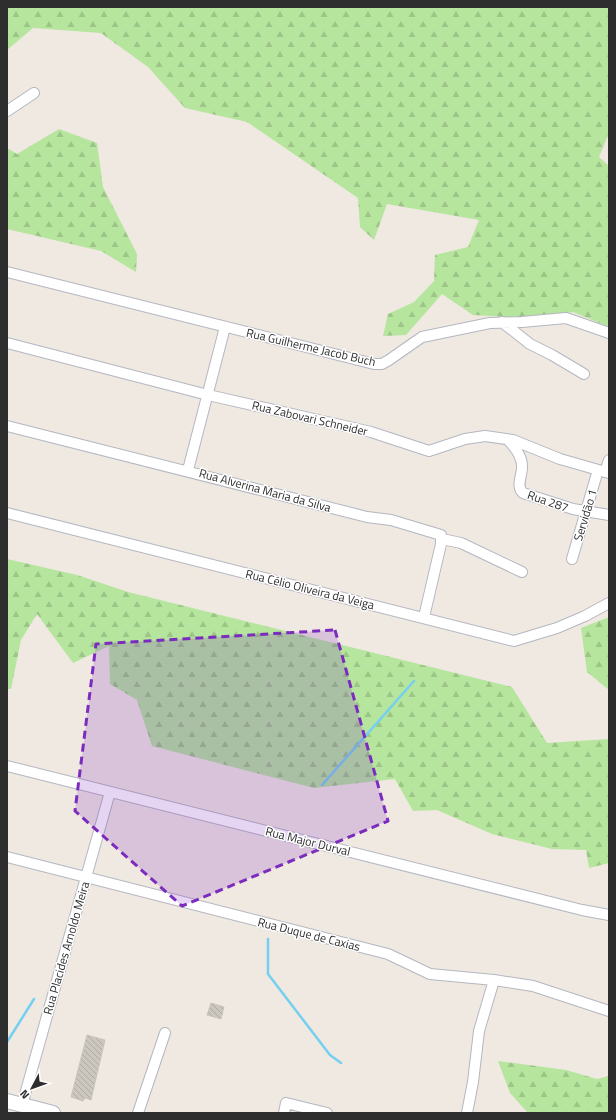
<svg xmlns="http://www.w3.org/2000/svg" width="616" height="1120" viewBox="0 0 616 1120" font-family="'Titillium Web',sans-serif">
<defs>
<pattern id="forest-firs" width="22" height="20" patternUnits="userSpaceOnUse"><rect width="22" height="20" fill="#b6e59e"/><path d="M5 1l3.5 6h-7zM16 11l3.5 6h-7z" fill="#9dc588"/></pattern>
<pattern id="building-back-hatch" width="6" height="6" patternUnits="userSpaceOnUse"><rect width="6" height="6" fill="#cbc7bf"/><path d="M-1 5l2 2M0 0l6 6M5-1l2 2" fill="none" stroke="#afaba4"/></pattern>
</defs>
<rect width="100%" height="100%" fill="#efe9e1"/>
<path fill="url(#forest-firs)" d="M7 7H609V133L599 157 609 166V327L573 312 527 318 473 315 442 294 406 335 383 336 388 314 414 302 434 281 435 255 468 247 479 220 387 204 374 240 360 227 358 198 247 122 185 108 148 67 101 33 33 28 7 50Z
M59 129 97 143 103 187 137 254 136 272 101 251 7 229V148L17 154Z
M7 559 77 575 128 592 512 687 547 743 609 739V863L589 868 586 850 552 849 492 834 437 810 413 811 395 779 314 788 152 746 137 700 110 684 109 646 73 663 37 614 21 640 11 689H7Z
M609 617V690L587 672 581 628Z
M498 1061 566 1070 597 1079 609 1076V1113H528L510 1093Z"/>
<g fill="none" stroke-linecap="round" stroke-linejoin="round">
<path stroke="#75cff0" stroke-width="2.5" d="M322 785 414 681
M268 939V974L330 1055 341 1063
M7 1042 34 999"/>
</g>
<path fill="url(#building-back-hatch)" stroke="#cbc5ba" d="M211 1003 224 1007 221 1019 207 1015Z
M87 1035 105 1040 91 1100 85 1098 83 1101 71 1097Z"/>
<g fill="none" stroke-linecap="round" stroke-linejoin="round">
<defs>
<path id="minor" d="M7 111 34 93
M7 272 374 364H382L389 360 422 337 490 323 522 322 566 318 609 333
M502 322 530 344 552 355 584 374
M7 343 208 395 371 432 429 451 465 439 485 436 513 440 560 459 609 473
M7 426 367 517 391 520 441 535V544L424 617
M507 439C514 446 522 455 522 466 523 474 515 486 523 493L573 509 609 515
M188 470 225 327
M605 472 609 460
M7 513 514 641 557 628 585 616 609 603
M442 539 461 543 522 572
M572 559 598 470
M7 766 582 910 609 915
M7 857 388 954 430 974 494 980 533 986 609 1011
M22 1105 110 792
M138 1113 165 1033
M284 1113 286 1103 327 1113
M467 1113 473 1082 479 1031 494 980"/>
<path id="secondary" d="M7 1101 53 1113"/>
</defs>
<use href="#minor" stroke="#b4b7c1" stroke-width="12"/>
<use href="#secondary" stroke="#b4b7c1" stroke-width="16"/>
<use href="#minor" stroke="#fff" stroke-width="10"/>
<use href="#secondary" stroke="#fff" stroke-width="14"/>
</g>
<path fill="#7b2cbf" fill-opacity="0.2" stroke="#7b2cbf" stroke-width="3" stroke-dasharray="8 5" stroke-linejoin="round" d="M335 630 388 821 182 906 75 811 96 644Z"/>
<g text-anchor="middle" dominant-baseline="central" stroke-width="3" stroke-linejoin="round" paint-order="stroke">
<g font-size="12" fill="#2e2e2e" stroke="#fff">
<text transform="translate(311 347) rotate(13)">Rua Guilherme Jacob Buch</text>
<text transform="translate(310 418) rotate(13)">Rua Zabovari Schneider</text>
<text transform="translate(265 490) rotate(15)">Rua Alverina Maria da Silva</text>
<text transform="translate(548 501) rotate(19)">Rua 287</text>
<text transform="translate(585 515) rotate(-73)">Servidão 1</text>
<text transform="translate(310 589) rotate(14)">Rua Célio Oliveira da Veiga</text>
<text transform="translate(308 841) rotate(14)">Rua Major Durval</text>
<text transform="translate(309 934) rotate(14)">Rua Duque de Caxias</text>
<text transform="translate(66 948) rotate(-74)">Rua Placides Arnoldo Meira</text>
</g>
</g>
<rect width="616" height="1120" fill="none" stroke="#2e2e2e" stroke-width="16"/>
<g transform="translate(32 1088) rotate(229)" stroke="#ffffff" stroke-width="3" paint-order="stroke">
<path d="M0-3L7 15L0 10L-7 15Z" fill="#2e2e2e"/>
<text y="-6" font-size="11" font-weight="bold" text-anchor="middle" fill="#2e2e2e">N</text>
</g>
</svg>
